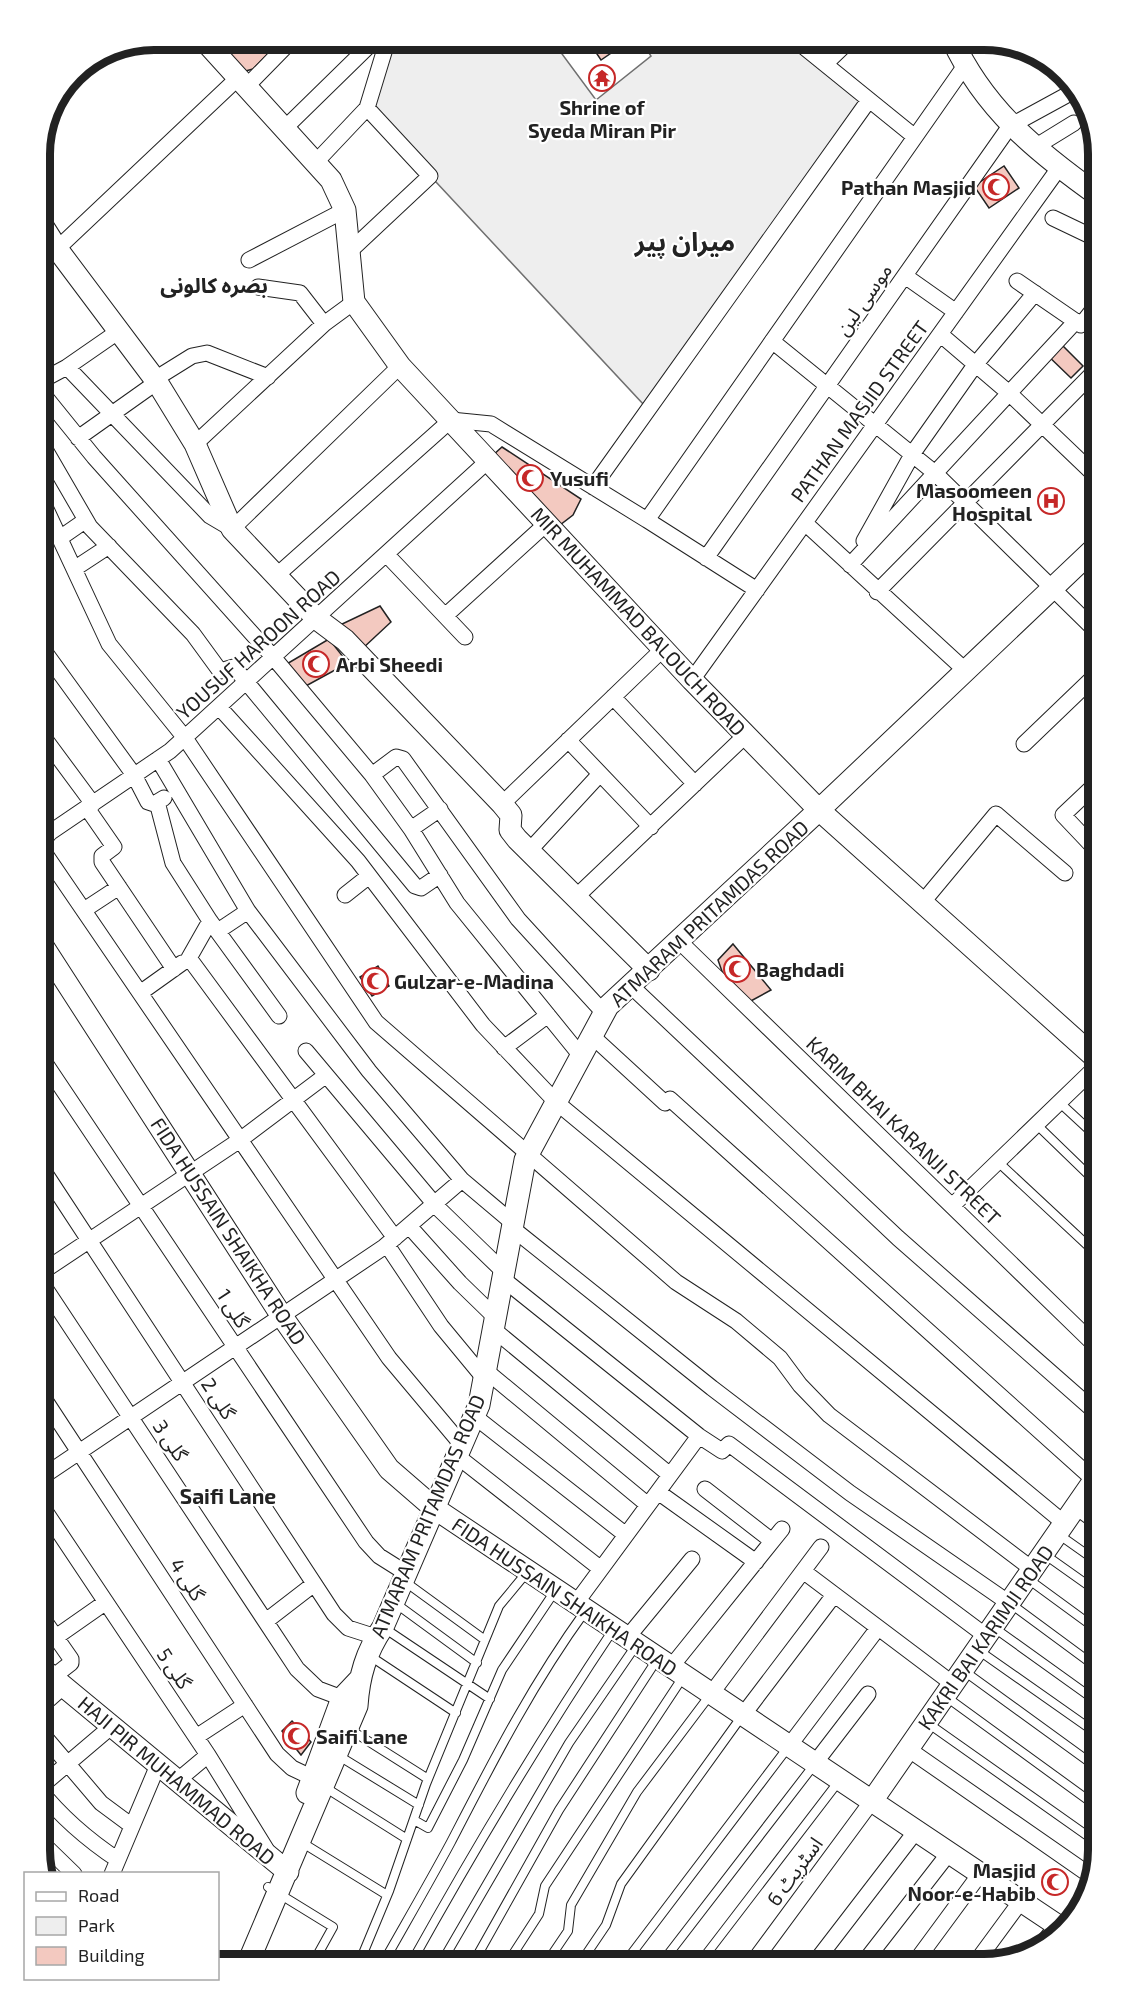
<svg xmlns="http://www.w3.org/2000/svg" width="1138" height="2004" viewBox="0 0 1138 2004" font-family="'Exo 2','Noto Sans Arabic',sans-serif">
<rect width="100%" height="100%" fill="#fff"/>
<path fill="#eee" stroke="#6f6f6f" stroke-width="1.5" d="M388 39H551L596 100 651 56 640 39H794L869 100 645 406 367 108Z"/>
<path fill="#f3c9c0" stroke="#222" stroke-width="1.5" d="M212 39H261L272 50 253 69 242 72Z
M587 39H606L614 51 601 60Z
M1004 166 1019 188 989 208 974 186Z
M1055 338 1083 366 1071 378 1044 352Z
M502 447 581 499 573 515 556 528 492 456Z
M380 606 391 622 362 649 340 625Z
M329 639 348 663 304 687 285 665Z
M733 944 771 990 749 1002 724 977 718 960Z
M378 966 389 986 372 996 360 977Z
M292 1721 311 1742 301 1755 282 1731Z"/>
<g fill="none" stroke-linecap="round" stroke-linejoin="round">
<defs>
<path id="lane" d="M1059 1102 1099 1139
M1036 1124 1099 1185
M997 1161 1099 1256
M1076 1511 1099 1528
M1058 1534 1099 1563
M1044 1554 1099 1593
M1028 1579 1099 1631
M404 1581 485 1640
M395 1603 477 1663
M1011 1604 1099 1669
M993 1627 1099 1703
M384 1628 490 1699
M978 1650 1099 1735
M370 1656 456 1713
M964 1671 1099 1769
M945 1696 1099 1808
M929 1724 1099 1844
M349 1729 428 1779
M339 1756 419 1805
M326 1788 407 1839
M414 1820 428 1828 463 1760 502 1670 555 1591
M301 1842 387 1895
M268 1887 333 1927 318 1954 336 1965
M362 1956 389 1891 426 1784 499 1606 528 1571
M358 1965 362 1956 377 1965
M382 1965C405 1924 429 1883 451 1842 494 1759 531 1686 586 1610
M410 1965C474 1850 540 1739 613 1630
M440 1965 569 1743 637 1644
M472 1965 559 1810 658 1658
M506 1965 539 1914 545 1886 683 1677
M545 1965 568 1931 571 1905 637 1792 710 1695
M579 1965 606 1925 621 1884 742 1716
M623 1965 789 1746
M660 1965 814 1765
M698 1965 839 1781"/>
<path id="street" d="M794 39 915 137
M825 64 851 39
M247 86 293 39
M285 128 376 39
M1035 147 1074 123
M315 163 367 108 388 39
M1053 218 1099 240
M350 251 430 176 367 108
M249 260 345 210
M39 266 239 77
M905 276 956 312
M1017 281 1081 325 1099 302
M258 287 300 293 324 324
M940 334 1009 393 1099 479
M772 341 935 473 1099 634
M67 367 210 516 232 529 400 366
M155 379 192 356 207 353 268 377
M39 382 67 367 119 331
M39 389 94 457 274 658 372 775 411 829 457 903 581 1056
M78 438 157 382
M39 439 90 527 193 634 220 671 234 667 415 886 421 888 440 875
M195 444 324 324 354 302
M593 487 869 100
M39 494 109 644 185 738 376 1022 676 1282 736 1321 780 1358 800 1385 829 1415 1032 1569
M647 520 757 590
M805 523 966 671
M60 538 86 520
M864 541 913 453 975 365 1035 293
M387 555 465 637
M706 558 1010 126 1076 90
M850 565 1076 321
M74 569 109 546
M276 576 451 420 491 424 647 520 964 67
M877 592 1099 367
M445 616 546 524
M39 644 134 775 148 802 154 804 164 798
M692 680 1059 168
M613 697 695 784
M219 707 358 861 483 1025 556 1102 1064 1523
M39 731 93 804
M568 740 651 827
M1024 744 1099 672
M158 759 248 911 369 1071 462 1180 513 1223
M372 775 396 757 403 759 518 919 604 1013
M157 802 173 863 210 921 279 1016
M502 804 663 649
M87 808 114 847 102 856V862L174 969
M39 821 49 834
M411 829 440 809
M39 840 170 751 490 459
M39 845 389 1358 462 1445
M529 851 600 774
M1099 853 1063 815 1099 781
M345 895 369 876
M576 897 746 735
M922 903 996 814 1065 873
M84 910 119 887
M210 921 189 958 395 1238
M218 931 248 911
M679 941 1099 1349
M630 985 898 1238 1099 1415
M140 993 182 963
M592 1036 665 1103 670 1099 1094 1480
M504 1048 548 1015
M306 1051 437 1207 504 1272
M39 1054 366 1542 379 1556 406 1573
M39 1164 334 1614 348 1628 376 1637
M952 1206 1099 1064
M409 1226 460 1283 495 1317
M512 1228 712 1388 850 1493 1009 1603
M387 1245 441 1326 484 1378
M39 1274 240 1140 325 1076
M39 1279 297 1669 318 1689 342 1698
M503 1279 699 1436 722 1451 729 1444 986 1636
M493 1329 670 1475
M485 1370 648 1505
M39 1391 277 1754 292 1768 313 1778
M474 1416 626 1535
M457 1456 601 1569
M39 1479 384 1247 462 1180
M705 1489 772 1541
M658 1492 756 1562
M39 1502 208 1755 266 1849
M803 1571 953 1684
M576 1603 699 1436
M39 1613 71 1659V1663L53 1677
M266 1621 314 1584
M56 1637 106 1602
M627 1638 692 1559
M671 1667 782 1529
M711 1694 821 1547
M39 1708 64 1686
M743 1715 834 1595
M39 1730 101 1803 132 1826
M196 1737 245 1705
M789 1746 878 1628
M908 1749 1091 1876
M815 1763 868 1694
M177 1781 208 1755
M39 1788 112 1726
M39 1789C62 1818 88 1840 118 1860
M39 1840 74 1874
M112 1874 158 1765
M1038 1950 1057 1925
M751 1965 872 1801
M813 1965 916 1831
M862 1965 949 1853
M913 1965 980 1874
M974 1965 1021 1901"/>
<path id="secondary" d="M203 39 331 180 345 210 354 302 400 366 692 680 819 810 1099 1061
M952 39C984 109 1037 152 1099 196
M39 220 58 250 157 382 195 444 232 529 317 619 345 640 502 804 511 815 510 830 517 839 649 970
M39 940 281 1315 389 1469 434 1508 1063 1929
M39 1666 288 1872
M307 1793 342 1698 359 1680
M872 1801 1099 1473
M247 1965 357 1706C359 1676 366 1652 383 1627L479 1405 525 1160 608 1006 819 810 1099 544"/>
</defs>
<use href="#lane" stroke="#222" stroke-width="10"/>
<use href="#street" stroke="#222" stroke-width="17"/>
<use href="#secondary" stroke="#222" stroke-width="23"/>
<use href="#lane" stroke="#fff" stroke-width="8"/>
<use href="#street" stroke="#fff" stroke-width="15"/>
<use href="#secondary" stroke="#fff" stroke-width="21"/>
</g>
<defs>
<symbol id="temple-ring" viewBox="-11 -11 22 22"><circle r="9.5" fill="#fff" stroke="#c62828" stroke-width="1.5"/><path d="M0-6L5-2H3V0L6.5 2.5H4V6H1.5V3h-3V6H-4V2.5H-6.5L-3 0V-2H-5Z" fill="#c62828"/></symbol>
<symbol id="mosque-ring" viewBox="-11 -11 22 22"><circle r="9.5" fill="#fff" stroke="#c62828" stroke-width="1.5"/><path d="M3.5-4.9A6 6 0 1 0 3.5 4.9A5 5 0 1 1 3.5-4.9Z" fill="#c62828"/></symbol>
<symbol id="hospital-ring" viewBox="-11 -11 22 22"><circle r="9.5" fill="#fff" stroke="#c62828" stroke-width="1.5"/><path d="M-5-5h3v3.5h4V-5h3V5h-3V1.5h-4V5h-3Z" fill="#c62828"/></symbol>
</defs>
<g fill-rule="evenodd">
<use href="#temple-ring" x="587" y="63" width="30" height="30"/>
<use href="#mosque-ring" x="981" y="172" width="30" height="30"/>
<use href="#mosque-ring" x="515" y="463" width="30" height="30"/>
<use href="#hospital-ring" x="1036" y="486" width="30" height="30"/>
<use href="#mosque-ring" x="301" y="649" width="30" height="30"/>
<use href="#mosque-ring" x="722" y="954" width="30" height="30"/>
<use href="#mosque-ring" x="360" y="966" width="30" height="30"/>
<use href="#mosque-ring" x="281" y="1721" width="30" height="30"/>
<use href="#mosque-ring" x="1040" y="1867" width="30" height="30"/>
</g>
<g text-anchor="middle" dominant-baseline="central" stroke-width="4.5" stroke-linejoin="round" paint-order="stroke">
<g font-size="20" font-weight="bold" fill="#222" stroke="#fff" text-anchor="start">
<text x="602" y="107" text-anchor="middle">Shrine of<tspan x="602" dy="23">Syeda Miran Pir</tspan></text>
<text x="976" y="187" text-anchor="end">Pathan Masjid</text>
<text x="550" y="478">Yusufi</text>
<text x="1032" y="490" text-anchor="end">Masoomeen<tspan x="1032" dy="23">Hospital</tspan></text>
<text x="336" y="664">Arbi Sheedi</text>
<text x="756" y="969">Baghdadi</text>
<text x="394" y="981">Gulzar-e-Madina</text>
<text x="316" y="1736">Saifi Lane</text>
<text x="1036" y="1870" text-anchor="end">Masjid<tspan x="1036" dy="23">Noor-e-Habib</tspan></text>
</g>
<g font-size="20" fill="#222" stroke="#fff">
<text transform="translate(863 299) rotate(-55)">موسی لین</text>
<text transform="translate(859 411) rotate(-54)">PATHAN MASJID STREET</text>
<text transform="translate(639 621) rotate(47)">MIR MUHAMMAD BALOUCH ROAD</text>
<text transform="translate(258 644) rotate(-42)">YOUSUF HAROON ROAD</text>
<text transform="translate(709 913) rotate(-43)">ATMARAM PRITAMDAS ROAD</text>
<text transform="translate(904 1130) rotate(44)">KARIM BHAI KARANJI STREET</text>
<text transform="translate(229 1231) rotate(57)">FIDA HUSSAIN SHAIKHA ROAD</text>
<text transform="translate(234 1308) rotate(57)">گلی 1</text>
<text transform="translate(219 1398) rotate(57)">گلی 2</text>
<text transform="translate(171 1440) rotate(56)">گلی 3</text>
<text transform="translate(427 1516) rotate(-67)">ATMARAM PRITAMDAS ROAD</text>
<text transform="translate(188 1579) rotate(57)">گلی 4</text>
<text transform="translate(565 1596) rotate(34)">FIDA HUSSAIN SHAIKHA ROAD</text>
<text transform="translate(985 1637) rotate(-55)">KAKRI BAI KARIMJI ROAD</text>
<text transform="translate(175 1668) rotate(56)">گلی 5</text>
<text transform="translate(177 1780) rotate(40)">HAJI PIR MUHAMMAD ROAD</text>
<text transform="translate(794 1871) rotate(-54)">اسٹریٹ 6</text>
</g>
<g font-size="21" font-weight="bold" fill="#222" stroke="#fff">
<text x="214" y="284">بصرہ کالونی</text>
<text x="228" y="1495">Saifi Lane</text>
</g>
<g font-size="26" font-weight="bold" fill="#222" stroke="#fff">
<text x="685" y="240">میران پیر</text>
</g>
</g>
<path d="M0 0H1138V2004H0ZM154 50H984A104 104 0 0 1 1088 154V1850A104 104 0 0 1 984 1954H154A104 104 0 0 1 50 1850V154A104 104 0 0 1 154 50Z" fill="#fff" fill-rule="evenodd"/>
<path fill="none" stroke="#222" stroke-width="8" d="M154 50H984A104 104 0 0 1 1088 154V1850A104 104 0 0 1 984 1954H154A104 104 0 0 1 50 1850V154A104 104 0 0 1 154 50Z"/>
<rect x="24" y="1872" width="195" height="108" fill="#ffffff" stroke="#a7a7a7" stroke-width="1.5"/>
<rect x="36" y="1892" width="30" height="9" fill="#ffffff" stroke="#a7a7a7" stroke-width="1.5"/>
<text x="78" y="1902" font-size="18" fill="#222222">Road</text>
<rect x="36" y="1917" width="30" height="18" fill="#eeeeee" stroke="#a7a7a7" stroke-width="1.5"/>
<text x="78" y="1932" font-size="18" fill="#222222">Park</text>
<rect x="36" y="1947" width="30" height="18" fill="#f3c9c0" stroke="#a7a7a7" stroke-width="1.5"/>
<text x="78" y="1962" font-size="18" fill="#222222">Building</text>
</svg>
